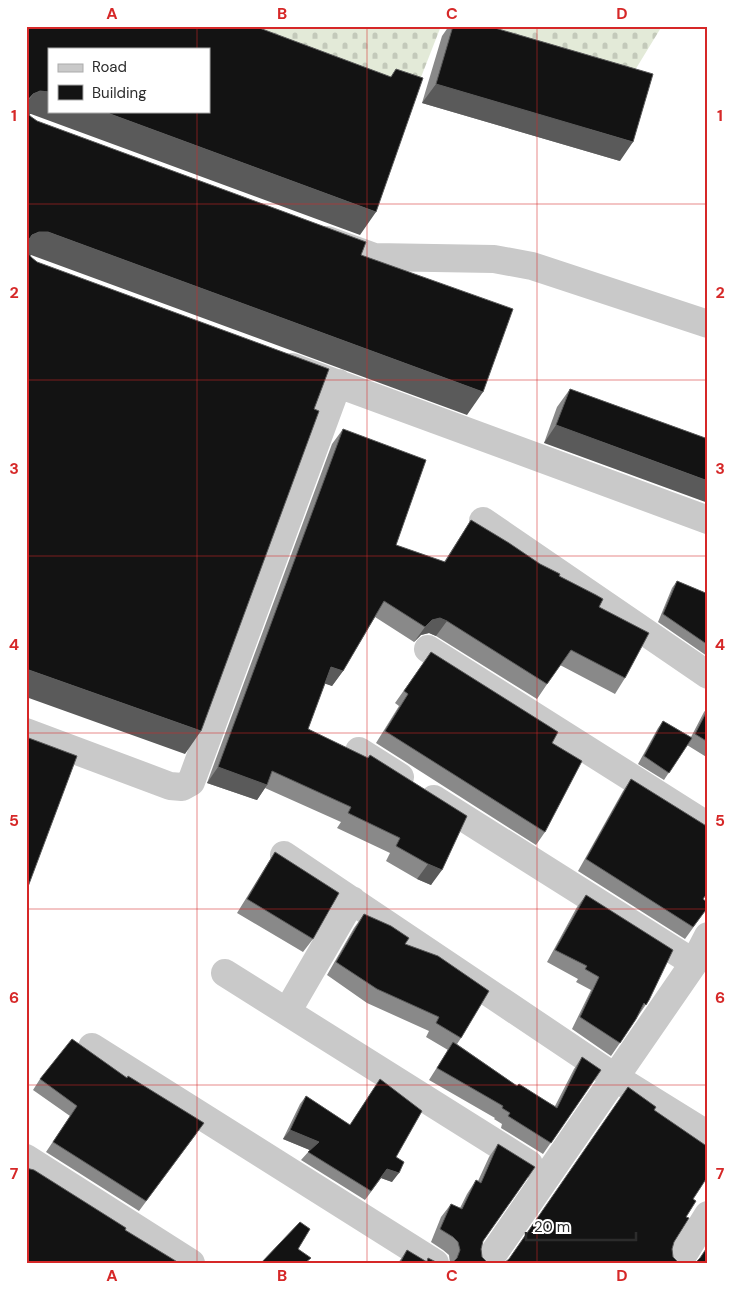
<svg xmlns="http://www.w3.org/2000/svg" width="734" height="1289" viewBox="0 0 734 1289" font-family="'DM Sans',sans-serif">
<defs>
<pattern id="cemetery-stones" width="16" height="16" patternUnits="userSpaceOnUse" patternTransform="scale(1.25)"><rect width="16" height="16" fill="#e3ead8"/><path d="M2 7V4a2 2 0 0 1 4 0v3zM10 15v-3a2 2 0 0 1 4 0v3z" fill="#c3c9ba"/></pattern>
</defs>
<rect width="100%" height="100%" fill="#fff"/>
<path fill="url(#cemetery-stones)" d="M251 26H441L416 90Z
M443 26H662L629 80Z"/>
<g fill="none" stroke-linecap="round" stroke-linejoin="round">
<path stroke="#c9c9c9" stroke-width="28" d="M327 240 374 257 494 259 532 266 708 324
M292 367 708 520
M483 521 708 675
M428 649 708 826
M26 732 170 786 182 787 191 782 338 383
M359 751 400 777
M434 799 694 963
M284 855 616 1078 708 1135
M225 973 529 1164
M287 1012 352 900
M92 1047 435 1263
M26 1158 191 1263
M487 1263 694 963 708 936
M678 1263 708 1215"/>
</g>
<path fill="#898989" d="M449 26H488L620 161 422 103 442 36Z
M570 389 708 439 544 443 557 407Z
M343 429 396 545 444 562 471 520 559 576 599 607 625 678 615 694 560 665 537 699 436 636 429 633 421 635 414 642 375 617 343 671 332 686 325 683 308 729 467 816 431 885 417 879 386 861 390 853 337 828 341 822 265 788 257 800 207 783 332 444Z
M677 581 708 594 707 656 658 622 672 588Z
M431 652 552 743 545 832 536 845 376 743 399 706 395 703Z
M708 707V758L687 745 664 780 638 764 658 728 663 721 691 737 704 712Z
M631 779 708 907 685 939 578 871 623 791Z
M275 852 313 939 303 952 237 913 266 866Z
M586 895 649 1000 611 1056 572 1029 591 990 576 982 578 979 547 962 577 907Z
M364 914 405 944 461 1038 457 1044 517 1086 555 1106 574 1069 582 1057 601 1070 543 1154 501 1128 502 1124 494 1119 495 1118 429 1080 448 1050 426 1037 429 1031 367 1003 327 975 354 928Z
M40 1079 197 1133 139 1211 46 1152 70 1116 33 1090Z
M380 1079 396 1157 392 1182 381 1178 365 1200 301 1160 310 1150 283 1139 300 1104 306 1096 350 1125Z
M498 1144 483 1241 481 1249 482 1257 488 1263H450L449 1255 443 1250 431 1242 441 1217 451 1204 460 1208 467 1194 476 1180 478 1181 489 1157Z
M407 1250 426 1262 428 1258 438 1263H398Z"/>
<path fill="#5a5a5a" d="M436 84 633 142 620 161 422 103Z
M40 91 49 92V111H102L376 212 360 235 31 114H26V103L33 94Z
M39 232H48L483 392 467 415 31 255H26V243L32 235Z
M556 425 708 481V503L544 443Z
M440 618 447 621 436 636 429 633 421 635 414 642 425 627 432 620Z
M331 667 343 671 332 686 320 682Z
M26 669 201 731 185 754 26 697Z
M218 767 267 785 257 800 207 783Z
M428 864 442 870 431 885 417 879Z
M290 1130 319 1142 312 1151 283 1139Z
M387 1169 399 1173 392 1182 381 1178 365 1200Z"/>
<path fill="#131313" stroke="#5a5a5a" d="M26 26H254L391 77 396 69 423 78 376 212 102 111H209V49H49V92L40 91 33 94 27 101V109L30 116 37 121 366 242 361 255 513 309 483 392 48 232H39L32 235 28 241 27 250 31 257 37 262 329 369 314 409 319 411 201 731 26 669Z
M453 26H488L653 74 633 142 436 84Z
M570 389 708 439V481L556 425Z
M343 429 426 460 396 545 445 562 471 520 509 543 540 564 560 574 559 576 596 595 603 599 599 607 649 633 625 678 571 650 547 684 447 621 440 618 432 620 425 627 384 601 343 671 331 667 308 729 368 758 370 755 467 816 442 870 428 864 396 846 400 838 348 813 351 807 272 771 267 785 218 767Z
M677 581 708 594V645L663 614Z
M431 652 558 732 552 743 582 761 545 832 385 731 408 694 404 691Z
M708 709V742L695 734Z
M663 721 692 738 669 773 644 756Z
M26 737 77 756 26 892Z
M631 779 708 827V892L703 899 708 903V907L693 927 586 859Z
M275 852 339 893 313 939 247 899Z
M586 895 673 950 649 1000 646 1005 644 1003 636 1019 620 1043 580 1017 599 977 585 969 587 966 555 950Z
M364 914 391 926 409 938 405 944 438 956 489 991 461 1038 436 1023 439 1017 377 989 336 962Z
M72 1039 127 1078 128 1076 204 1123 146 1201 53 1142 77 1106 40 1079Z
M453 1042 517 1086 519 1084 557 1108 582 1057 601 1070 551 1143 508 1116 510 1113 502 1108 503 1106 437 1068Z
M380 1079 422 1111 396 1157 404 1162 399 1173 387 1169 371 1191 308 1152 319 1142 290 1130 306 1096 350 1125Z
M628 1087 656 1107 654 1110 708 1147V1176L693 1199 696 1201 686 1217 689 1218 674 1242 672 1249 673 1257 679 1263H504L509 1259Z
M498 1144 535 1167 483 1241 481 1249 482 1257 488 1263H452L457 1258 460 1250 458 1242 453 1237 440 1229 451 1204 462 1209 476 1180 481 1183Z
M26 1168 34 1170 126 1228 125 1230 179 1263H26Z
M300 1222 310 1229 298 1249 311 1258 305 1263H261Z
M708 1246V1263H695L700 1258Z
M407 1250 427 1262 428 1258 438 1263H400Z"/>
<path fill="none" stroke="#d62828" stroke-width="1" stroke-opacity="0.55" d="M197 26V49M367 26V1263M537 26V1263M197 111V1263M26 204H708M26 380H708M26 556H708M26 733H708M26 909H708M26 1085H708"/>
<rect width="734" height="1289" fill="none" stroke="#ffffff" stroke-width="55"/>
<rect x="48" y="48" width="162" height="65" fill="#ffffff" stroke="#ababab"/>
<rect x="58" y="64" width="25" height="8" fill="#c9c9c9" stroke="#ababab"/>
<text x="92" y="72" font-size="15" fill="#2c2c2c">Road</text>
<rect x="58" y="85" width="25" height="15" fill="#131313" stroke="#ababab"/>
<text x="92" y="98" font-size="15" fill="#2c2c2c">Building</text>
<path d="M526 1232v8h110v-8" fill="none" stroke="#2c2c2c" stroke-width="2.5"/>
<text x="534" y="1232" font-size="15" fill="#2c2c2c" stroke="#ffffff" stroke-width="4" paint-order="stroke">20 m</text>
<rect x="28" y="28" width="678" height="1234" fill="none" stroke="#d62828" stroke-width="2"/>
<g font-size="16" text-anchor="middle" font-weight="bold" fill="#d62828">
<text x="112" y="19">A</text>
<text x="282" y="19">B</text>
<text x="452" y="19">C</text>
<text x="622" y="19">D</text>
<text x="14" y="121">1</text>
<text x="720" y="121">1</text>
<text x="14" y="298">2</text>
<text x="720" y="298">2</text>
<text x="14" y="474">3</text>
<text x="720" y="474">3</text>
<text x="14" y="650">4</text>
<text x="720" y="650">4</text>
<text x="14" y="826">5</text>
<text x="720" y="826">5</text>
<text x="14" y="1003">6</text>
<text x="720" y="1003">6</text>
<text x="14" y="1179">7</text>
<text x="720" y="1179">7</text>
<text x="112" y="1281">A</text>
<text x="282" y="1281">B</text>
<text x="452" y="1281">C</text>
<text x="622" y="1281">D</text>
</g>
</svg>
